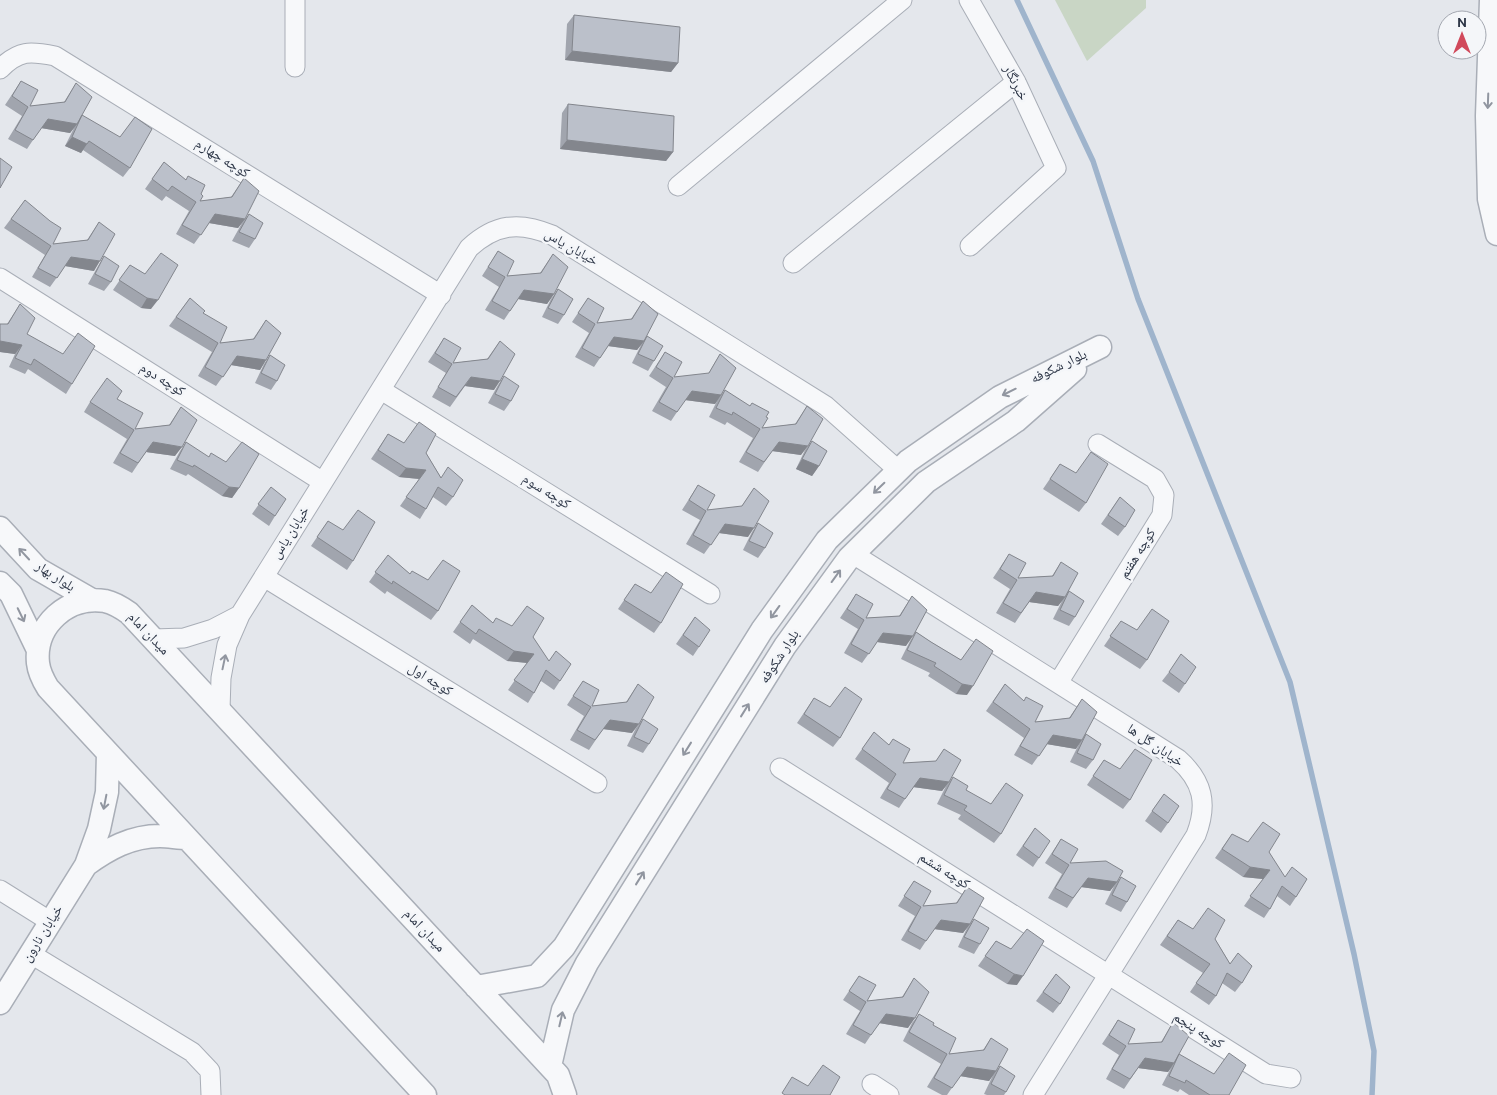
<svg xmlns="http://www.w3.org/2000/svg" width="1497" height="1095" viewBox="0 0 1497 1095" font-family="Overpass,'Noto Naskh Arabic',sans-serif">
<rect width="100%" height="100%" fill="#e4e7ec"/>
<path fill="#c9d6c5" d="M1055 0H1146V8L1087 61Z"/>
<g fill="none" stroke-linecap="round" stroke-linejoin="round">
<path stroke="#9fb4cc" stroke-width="5.5" d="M1017 0 1093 161 1138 299 1290 682 1354 954 1374 1051 1372 1095"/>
<defs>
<path id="minor" d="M295 0V67
M969 0 1016 82 1056 168 970 246
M0 69C19 50 30 51 55 56L441 295
M678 186 902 0
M793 263 1016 82
M0 278 323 482
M381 390 710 594
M853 554 1178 759C1203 781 1208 804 1196 835L1033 1095
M264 577 597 783
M154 639 184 638 213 629 240 615
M1058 683 1162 515 1164 495 1155 479 1098 444
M220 710 221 678 227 645 240 615 469 248C495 224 519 221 552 235L826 406 898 470
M780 768 1266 1074 1291 1078
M0 890 51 922
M31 954 192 1052 210 1071 211 1095
M872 1084 889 1095"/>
<path id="tertiary" d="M1491 0 1487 116 1489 199 1497 234
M0 528 38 569 92 600
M0 583 11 594 38 650
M86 865C108 849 131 836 160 836 169 836 178 838 187 838
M476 987 537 976 564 947 762 630 827 540 908 461 1000 397 1100 347
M0 1003 86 865 99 829 107 792 108 753
M550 1066 563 1010 587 963 785 646 849 558 926 482 1016 421 1075 369
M425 1095 48 688C43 680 39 672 38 663 34 625 68 595 105 601 114 603 122 608 129 613L558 1075 565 1095"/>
</defs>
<use href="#minor" stroke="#a9aeb7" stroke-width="21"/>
<use href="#tertiary" stroke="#a9aeb7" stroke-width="25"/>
<use href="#minor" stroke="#f7f8fa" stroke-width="19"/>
<use href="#tertiary" stroke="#f7f8fa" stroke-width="22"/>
</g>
<path fill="#a1a5ae" d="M574 15 678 63 671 72 565 60 567 24Z
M21 81 30 106 64 102 76 83 79 119 82 115 130 168 123 177 83 150 81 153 65 146 74 128 70 133 41 128 27 149 8 139 22 116 5 105Z
M568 104 673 152 666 161 560 149 562 113Z
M164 162 201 194 200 201 231 197 244 178 245 219 238 228 209 223 194 244 176 234 189 211 166 196 162 201 145 189Z
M25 200 53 244 87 240 99 222 94 271 65 266 50 287 32 277 45 255 4 228Z
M249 214 255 239 249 248 232 241 242 223Z
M498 251 507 276 540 273 553 254 554 294 547 304 518 299 504 320 485 310 499 287 482 276Z
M104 256 111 282 104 291 88 284 98 266Z
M130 265 145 274 151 309 141 308 113 290Z
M558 289 564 315 558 324 542 317 551 299Z
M190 298 203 313 220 343 253 339 266 320V360L260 370 231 365 216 386 198 376 212 352 169 326Z
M588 298 597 323 631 319 643 301 644 341 637 350 608 346 594 367 575 357 589 333 572 322Z
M20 304 27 334 72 384 66 394 28 369 25 374 9 367 15 354 0 352V324H7Z
M647 336 654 361 648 371 632 363 641 345Z
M444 338 453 363 487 359 500 341 494 390 465 386 450 407 432 397 446 373 428 362Z
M665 352 674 377 708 374 720 354 721 395 715 404 685 400 671 421 652 411 666 387 649 376Z
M270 355 277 381 271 390 255 383 264 364Z
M504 376 511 401 504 411 488 403 498 385Z
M725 390 762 428 795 424 807 406 801 455 772 451 758 472 739 462 753 438 727 422 725 425 709 417 718 399Z
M117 399 135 429 169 425 181 407 175 456 146 452 132 473 113 463 127 439 84 412 90 402Z
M388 434 404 443 426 453 453 497 446 506 433 497 426 509 420 519 400 506 419 479 399 477 371 459Z
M812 441 819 466 812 476 796 469 805 450Z
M186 442 239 488 232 498 222 496 188 474 186 476 170 469 180 451Z
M1060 464 1086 503 1079 512 1043 489Z
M698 485 707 510 741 507 754 488 748 537 719 533 704 554 686 544 700 520 682 510Z
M271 487 275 516 269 526 252 514Z
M1120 497 1125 527 1118 536 1101 524Z
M328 521 353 561 347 570 311 546Z
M758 523 765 548 758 558 743 550 752 532Z
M1009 554 1018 578 1052 576 1061 562 1065 597 1069 591 1075 617 1069 626 1053 619 1062 601 1058 606 1029 602 1015 623 996 613 1010 589 993 578Z
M388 555 410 574 428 580 438 611 431 620 387 591 385 594 369 582Z
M635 584 661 623 654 633 618 609Z
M856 594 866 618 899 616 912 596 906 646 877 642 862 663 844 653 858 629 840 618Z
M472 605 493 623 512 626 533 637 560 681 554 690 541 681 534 693 528 703 508 690 527 663 507 661 473 639 470 644 453 632Z
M695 617 699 647 693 656 676 644Z
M1121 621 1147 660 1140 669 1104 646Z
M916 632 931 642 961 660 967 695 956 694 928 676 930 673 901 659 910 641Z
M1169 672 1185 684 1179 693 1162 681Z
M583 681 592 706 626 702 638 684 632 733 603 729 589 750 570 740 584 716 567 705Z
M1005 684 1035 722 1069 718 1082 699 1076 749 1047 744 1032 765 1014 755 1024 738 986 711Z
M814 698 840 738 833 747 797 723Z
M643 719 649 744 643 753 627 746 636 728Z
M874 732 903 763 936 761 944 749 949 782 942 791 913 787 899 808 880 798 889 783 855 759Z
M1086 734 1093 760 1086 769 1070 762 1079 744Z
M1104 760 1130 800 1123 809 1087 785Z
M953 777 966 790 1001 834 994 843 958 819 961 815 937 804 946 786Z
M1164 794 1168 823 1161 833 1145 821Z
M1035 828 1039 858 1033 867 1016 855Z
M1232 834 1248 842 1269 852 1296 897 1290 906 1277 896 1270 909 1264 918 1244 906 1263 879 1243 877 1215 858Z
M1061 839 1070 863 1117 882 1110 891 1081 887 1067 908 1048 898 1062 874 1045 863Z
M1121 877 1127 902 1121 912 1105 904 1114 886Z
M914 881 923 906 956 903 967 887 970 924 963 933 934 929 920 950 901 940 915 916 898 906Z
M974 919 980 944 974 954 958 947 967 928Z
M1178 920 1193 929 1215 939 1242 983 1235 992 1222 983 1216 996 1209 1005 1190 992 1203 973 1160 945Z
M996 941 1011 949 1017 985 1007 984 978 966Z
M1056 974 1060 1004 1053 1013 1036 1001Z
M859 976 867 1001 902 997 914 978 908 1028 879 1023 865 1044 846 1034 860 1011 843 1000Z
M919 1014 933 1025 949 1054 983 1050 991 1038 996 1071 989 1081 960 1076 947 1095H942L927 1087 941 1064 903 1041 912 1023Z
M1118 1020 1128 1044 1161 1042 1173 1022 1177 1057 1229 1095H1189L1180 1089 1178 1092 1162 1085 1171 1068 1168 1072 1138 1068 1124 1089 1106 1079 1119 1055 1102 1044Z
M1000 1066 1006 1092 1004 1095H987L984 1094 993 1075Z"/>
<path fill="#83868d" d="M572 51 678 63 671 72 565 60Z
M48 119 77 124 70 133 41 128Z
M72 137 87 144 81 153 65 146Z
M567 140 673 152 666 161 560 149Z
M215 214 245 219 238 228 209 223Z
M71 257 100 261 94 271 65 266Z
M524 290 554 294 547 304 518 299Z
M147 298 158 300 151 309 141 308Z
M614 337 644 341 637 350 608 346Z
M0 341 22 345 15 354 0 352Z
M237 356 266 360 260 370 231 365Z
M471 377 500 381 494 390 465 386Z
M692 391 721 395 715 404 685 400Z
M153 442 182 447 175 456 146 452Z
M779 442 808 446 801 455 772 451Z
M802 459 819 466 812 476 796 469Z
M406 468 426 470 420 479 399 477Z
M229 487 239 488 232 498 222 496Z
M725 524 754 528 748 537 719 533Z
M1036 592 1065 597 1058 606 1029 602Z
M883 633 913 636 906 646 877 642Z
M514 651 534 654 528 663 507 661Z
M962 684 973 686 967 695 956 694Z
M610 720 639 724 632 733 603 729Z
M1053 735 1082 740 1076 749 1046 744Z
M920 778 949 782 942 791 913 787Z
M1250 867 1270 870 1263 879 1243 877Z
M1088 878 1117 882 1110 891 1081 887Z
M941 920 970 924 963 933 934 929Z
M1014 974 1023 976 1017 985 1007 984Z
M886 1014 915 1018 908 1028 879 1023Z
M1145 1058 1174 1063 1168 1072 1138 1068Z
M967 1067 996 1071 989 1081 960 1076Z"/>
<path fill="#bbc0ca" stroke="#83868d" d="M574 15 680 27 678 63 572 51Z
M21 81 38 90 30 106 65 102 76 83 92 97 77 124 48 119 33 140 15 130 28 107 12 96Z
M568 104 674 116 673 152 567 140Z
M82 115 120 137 135 117 152 129 130 168 89 141 87 144 72 137Z
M0 158 12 167 0 188Z
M164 162 186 180 188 176 205 185 201 194 203 196 200 201 232 197 244 178 259 191 245 219 215 214 201 235 182 225 196 202 172 186 168 191 152 179Z
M25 200 50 221 61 228 53 244 88 240 99 222 115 234 100 261 71 257 57 278 38 268 51 246 11 219Z
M249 214 263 223 255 239 239 232Z
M498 251 514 261 507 276 541 273 553 254 568 267 554 294 524 290 510 311 492 301 505 277 488 267Z
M161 253 178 265 158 300 147 298 119 280 130 265 145 274Z
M104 256 119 266 111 282 95 274Z
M558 289 573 299 564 315 548 308Z
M190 298 205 311 203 313 227 327 220 343 254 339 266 320 281 333 266 360 237 356 223 377 205 367 218 343 176 317Z
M588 298 604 308 597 323 632 319 643 301 658 314 644 341 614 337 600 358 582 348 595 324 578 313Z
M20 304 35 318 27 334 63 354 78 333 95 346 72 384 34 359 31 365 15 358 22 345 0 341V324H8Z
M647 336 663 346 654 361 638 354Z
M444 338 461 348 453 363 488 359 500 341 515 354 500 381 471 377 456 397 438 387 452 364 435 353Z
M665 352 682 362 674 377 709 373 720 354 736 368 721 395 692 391 677 412 659 402 673 378 656 367Z
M270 355 285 365 277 381 261 373Z
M504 376 519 386 511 401 495 394Z
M107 378 122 391 117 399 143 413 135 429 170 425 181 407 197 420 182 447 153 442 138 463 120 453 134 430 90 402Z
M725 390 750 406 752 403 769 412 766 417 768 418 762 428 796 424 807 406 823 419 808 446 779 442 764 462 746 452 760 429 733 412 732 415 716 408Z
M419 422 436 434 426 453 441 478 448 467 463 480 453 497 438 487 426 509 406 497 426 470 406 468 378 450 388 434 404 443Z
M812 441 827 451 819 466 802 459Z
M186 442 209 457 211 453 226 462 242 442 259 454 239 488 229 487 194 465 193 467 177 460Z
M1091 452 1108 464 1086 503 1050 479 1060 464 1076 473Z
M698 485 715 495 707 510 742 506 754 488 769 501 754 528 725 524 711 545 693 535 706 511 689 500Z
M271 487 286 499 275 516 258 504Z
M1120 497 1135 510 1125 527 1108 515Z
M358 510 375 522 353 561 317 537 328 521 343 530Z
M758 523 773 533 765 548 749 541Z
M1009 554 1026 563 1018 578 1053 576 1061 562 1078 573 1065 597 1036 592 1021 613 1003 603 1017 580 1000 569Z
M388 555 410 574 412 571 428 580 443 560 460 571 438 611 393 581 392 584 375 572Z
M666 572 683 584 661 623 624 600 635 584 651 593Z
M1069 591 1084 601 1075 617 1060 610Z
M856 594 873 604 866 618 900 616 912 596 927 610 913 636 883 633 869 654 851 644 864 620 847 609Z
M472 605 493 623 496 618 512 626 527 606 544 618 533 637 549 661 556 651 571 664 560 681 546 670 534 693 514 680 534 654 514 651 479 629 476 634 460 622Z
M1152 609 1169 621 1147 660 1110 636 1121 621 1137 630Z
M695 617 710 630 699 647 683 635Z
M916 632 931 642 961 660 976 639 993 651 973 686 962 684 934 666 936 663 907 650Z
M1181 654 1196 667 1185 684 1169 672Z
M583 681 599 690 592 706 627 702 638 684 654 697 639 724 610 720 595 740 577 730 591 707 573 696Z
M1005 684 1024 701 1026 697 1043 706 1035 722 1070 718 1082 699 1097 712 1082 740 1053 735 1039 756 1020 746 1030 729 993 702Z
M845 687 862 699 840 738 804 714 814 698 830 707Z
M643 719 658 729 649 744 634 737Z
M874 732 889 745 893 739 910 749 903 763 936 761 944 749 961 760 949 782 920 778 905 799 887 789 896 774 862 749Z
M1086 734 1101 744 1093 760 1077 753Z
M1135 749 1152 760 1130 800 1093 776 1104 760 1120 769Z
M953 777 968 786 966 790 991 804 1006 783 1023 795 1001 834 964 810 967 806 944 795Z
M1164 794 1179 806 1168 823 1152 811Z
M1263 822 1280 834 1269 852 1285 877 1292 867 1307 879 1296 897 1282 886 1270 909 1250 896 1270 870 1250 867 1222 849 1232 834 1248 842Z
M1035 828 1050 841 1039 858 1023 846Z
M1061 839 1078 849 1070 863 1106 861 1123 871 1117 882 1088 878 1073 898 1055 888 1069 865 1052 854Z
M1121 877 1136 886 1127 902 1112 895Z
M914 881 931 891 923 906 957 903 967 887 984 898 970 924 941 920 926 941 908 931 921 907 904 896Z
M1208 908 1225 920 1215 939 1230 964 1238 953 1252 966 1242 983 1227 973 1216 996 1196 983 1210 964 1167 936 1178 920 1193 929Z
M974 919 989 928 980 944 964 937Z
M1027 929 1044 941 1023 976 1014 974 985 956 996 941 1011 949Z
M1056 974 1070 987 1060 1004 1043 992Z
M859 976 876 985 867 1001 903 997 914 978 929 992 915 1018 886 1014 871 1035 853 1025 866 1002 849 991Z
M919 1014 934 1023 933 1025 956 1038 949 1054 984 1050 991 1038 1008 1049 996 1071 967 1067 952 1088 934 1078 947 1054 909 1032Z
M1118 1020 1135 1029 1128 1044 1162 1042 1173 1022 1189 1036 1174 1063 1145 1058 1130 1079 1112 1069 1126 1046 1109 1035Z
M1229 1053 1246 1065 1229 1095H1210L1186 1080 1185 1083 1169 1076 1179 1054 1214 1074Z
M823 1065 840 1077 830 1095H785L782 1093 792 1077 808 1086Z
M1000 1066 1015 1076 1006 1092 991 1084Z"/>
<defs><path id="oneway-shaft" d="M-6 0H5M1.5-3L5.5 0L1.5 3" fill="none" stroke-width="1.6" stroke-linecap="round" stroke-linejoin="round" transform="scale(1.25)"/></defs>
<g stroke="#9196a0">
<use href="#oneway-shaft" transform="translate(1488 101) rotate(92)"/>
<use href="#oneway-shaft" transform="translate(1009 392) rotate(154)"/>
<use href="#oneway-shaft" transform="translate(879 488) rotate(136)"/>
<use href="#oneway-shaft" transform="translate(24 554) rotate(-133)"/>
<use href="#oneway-shaft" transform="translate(836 576) rotate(-54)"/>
<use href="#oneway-shaft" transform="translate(775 612) rotate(126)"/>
<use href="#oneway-shaft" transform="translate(21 615) rotate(64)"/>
<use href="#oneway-shaft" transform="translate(224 662) rotate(-78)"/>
<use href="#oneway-shaft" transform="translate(745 710) rotate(-58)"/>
<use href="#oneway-shaft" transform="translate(687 749) rotate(122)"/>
<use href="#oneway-shaft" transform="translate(105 802) rotate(101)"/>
<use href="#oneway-shaft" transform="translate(640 878) rotate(-58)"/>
<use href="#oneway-shaft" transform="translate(561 1019) rotate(-77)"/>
</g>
<g text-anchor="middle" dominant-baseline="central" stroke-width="5" stroke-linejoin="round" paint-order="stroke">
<g font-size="14" fill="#2b3445" stroke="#f4f6f9">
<text transform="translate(1015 83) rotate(63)">خبرنگار</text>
<text transform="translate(222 159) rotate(32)">کوچه چهارم</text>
<text transform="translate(571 248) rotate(30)">خیابان یاس</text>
<text transform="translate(1059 367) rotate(-26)">بلوار شکوفه</text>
<text transform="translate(162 380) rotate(32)">کوچه دوم</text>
<text transform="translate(546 492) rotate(32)">کوچه سوم</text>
<text transform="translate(291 533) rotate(-58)">خیابان یاس</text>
<text transform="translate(1138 554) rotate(-58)">کوچه هفتم</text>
<text transform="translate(55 577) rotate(33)">بلوار بهار</text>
<text transform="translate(148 634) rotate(46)">میدان امام</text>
<text transform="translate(780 657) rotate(-57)">بلوار شکوفه</text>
<text transform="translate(430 680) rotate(32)">کوچه اول</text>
<text transform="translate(1155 746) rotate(34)">خیابان گل ها</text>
<text transform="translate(944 871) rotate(32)">کوچه ششم</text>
<text transform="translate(424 931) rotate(47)">میدان امام</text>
<text transform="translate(43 934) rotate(-58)">خیابان نارون</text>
<text transform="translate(1198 1031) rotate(32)">کوچه پنجم</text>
</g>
</g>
<g transform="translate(1462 35)"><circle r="24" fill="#f4f6f9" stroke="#a4a8b1"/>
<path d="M0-4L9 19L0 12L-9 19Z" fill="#d1495b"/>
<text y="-8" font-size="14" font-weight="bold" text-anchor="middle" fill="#2b3445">N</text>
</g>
</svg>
